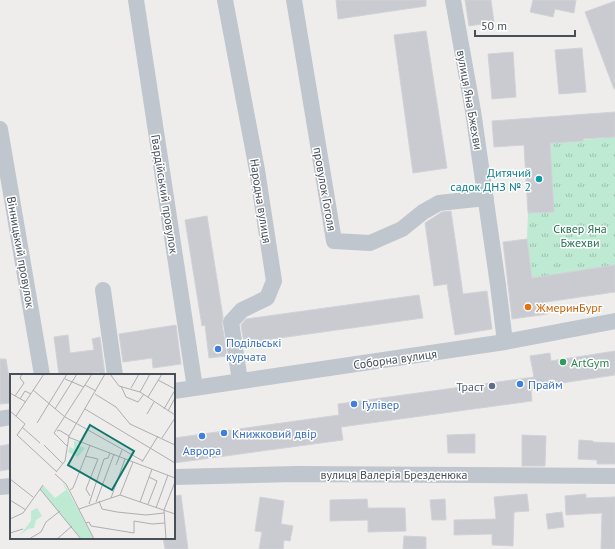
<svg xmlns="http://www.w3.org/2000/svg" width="615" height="549" viewBox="0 0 615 549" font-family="'PT Sans',sans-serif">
<defs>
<pattern id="grass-tufts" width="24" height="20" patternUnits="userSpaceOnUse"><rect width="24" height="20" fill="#bee9d2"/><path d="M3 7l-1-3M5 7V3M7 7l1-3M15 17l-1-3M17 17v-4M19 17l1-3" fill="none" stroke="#9cbfad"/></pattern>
</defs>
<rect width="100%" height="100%" fill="#efedec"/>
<path fill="url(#grass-tufts)" d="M615 137V265L532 278 527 239 528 213 554 211 550 143Z"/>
<path fill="#cacbd1" stroke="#d1d2d8" d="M336 0H426V6L338 19Z
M465 0H491L494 22 469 26Z
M533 0H576L574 13 555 9 553 17 530 12Z
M615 1V89H614L585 12Z
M426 31 447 168 413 173 394 35Z
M582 48 586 92 559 94 555 50Z
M513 52 516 97 492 99 488 54Z
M615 112V137L583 139V141L550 143 554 212 528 213 524 145 494 147 492 121Z
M451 211 463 294 487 291 492 329 455 335 447 284 434 286 425 223 442 212Z
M207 216 223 317 222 323 227 356 209 358 205 325 202 326 185 220Z
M527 239 532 278 615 265V292L546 302 548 314 512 319 503 242Z
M419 295 423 318 244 343 241 325 246 319Z
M176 325 181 364 153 368 152 358 123 362 119 334Z
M68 335 70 353 94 350 92 339 100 337 105 375H99V372L80 375H59L54 337Z
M615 351V375L555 384 556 386 531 390 532 401 341 427 343 440 174 463V438L339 415 338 404 534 377 530 356 550 353 551 361Z
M0 359H6L11 390V403L0 404Z
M475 434V453H448L447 435Z
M522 435 546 436 545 466H522Z
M579 440 593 441V442L615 443V464H597V460L578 459Z
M11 444V469L0 471V446Z
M527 494 529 511 514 512 513 546 492 545V534L454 535V520L496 519 494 497Z
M586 494V498L615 497V549H601L602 513 566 515 565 496Z
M181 495 188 549H165L163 538H174V496Z
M260 497 284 501 281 524 293 526 290 541 284 540 283 549H259L262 532 255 531Z
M367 499 368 508H405L406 531 368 532V520L330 521V500Z
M445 499 446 520H432L430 500Z
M562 512 564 527 548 529 546 514Z
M404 536 426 537V549H403Z"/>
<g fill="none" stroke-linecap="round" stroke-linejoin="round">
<path stroke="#bfc6cd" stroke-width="16" d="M136 0 195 388
M225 0 257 170 274 281 267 298 242 310 231 322 240 381
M294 0 334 241 370 243 402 229 423 212 439 203 486 198
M453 0 473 111 498 285 505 342
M0 129 42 375
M103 290 115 375
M174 391 505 342 615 321
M0 419 11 417
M174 477 297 474 615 476
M0 487 11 486"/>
</g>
<circle fill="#0f9aa8" stroke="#fff" stroke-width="1.5" cx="539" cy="179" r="4"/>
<circle fill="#e8710a" stroke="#fff" stroke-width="1.5" cx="528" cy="307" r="4"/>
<g fill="#3f7fe0" stroke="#fff" stroke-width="1.5">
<circle cx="218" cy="349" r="4"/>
<circle cx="520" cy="384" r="4"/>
<circle cx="354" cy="404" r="4"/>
<circle cx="224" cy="433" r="4"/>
<circle cx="202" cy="436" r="4"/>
</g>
<circle fill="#2e9e5b" stroke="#fff" stroke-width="1.5" cx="563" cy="362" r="4"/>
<circle fill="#5c6f8a" stroke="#fff" stroke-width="1.5" cx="492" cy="386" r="4"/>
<g text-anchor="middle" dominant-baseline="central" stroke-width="3" stroke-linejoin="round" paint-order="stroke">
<g font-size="12" fill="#474f58" stroke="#fff">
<text transform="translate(470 100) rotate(80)">вулиця Яна Бжехви</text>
<text transform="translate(325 189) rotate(80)">провулок Гоголя</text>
<text transform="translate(165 194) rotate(81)">Гвардійський провулок</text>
<text transform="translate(261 201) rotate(81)">Народна вулиця</text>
<text transform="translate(21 252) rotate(80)">Вінницький провулок</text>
<text transform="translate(395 359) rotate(-8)">Соборна вулиця</text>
<text x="394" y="474">вулиця Валерія Брезденюка</text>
</g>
<g font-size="12" fill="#0d838f" stroke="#fff" text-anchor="end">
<text x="531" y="172">Дитячий<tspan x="531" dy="14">садок ДНЗ № 2</tspan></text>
</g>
<g font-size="12" fill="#20714e" stroke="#fff">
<text x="580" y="228">Сквер Яна<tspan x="580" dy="14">Бжехви</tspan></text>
</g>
<g font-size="12" fill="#c56008" stroke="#fff" text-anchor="start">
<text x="536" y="307">ЖмеринБург</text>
</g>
<g font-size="12" fill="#366cbe" stroke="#fff" text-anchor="start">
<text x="226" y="342">Подільські<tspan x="226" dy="14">курчата</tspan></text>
<text x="528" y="384">Прайм</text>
<text x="362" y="404">Гулівер</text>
<text x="232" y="433">Книжковий двір</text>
<text x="202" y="450" text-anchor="middle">Аврора</text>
</g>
<g font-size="12" fill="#27864d" stroke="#fff" text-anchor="start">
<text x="571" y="362">ArtGym</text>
</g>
<g font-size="12" fill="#4e5e75" stroke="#fff" text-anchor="end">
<text x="484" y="386">Траст</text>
</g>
</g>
<g transform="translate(10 374)">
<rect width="165" height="165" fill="#efedec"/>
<path d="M64 67 69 68 67 71 75 74 68 83 58 78 60 73 64 75ZM51 104 84 165H71L30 115 33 111 45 124 56 116ZM27 134 32 142 26 146 24 154 18 155 10 161 21 147V137Z" fill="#bee9d2"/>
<path fill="none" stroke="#acaeb1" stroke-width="1" d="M100 0 109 12 130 18 165 41M55 5 74 13M148 6 165 15M75 11 86 17M111 12 116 23 128 28 134 20M121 14 129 0M23 16 55 43 133 87M130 18 140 0M0 19 16 28M85 20 106 33 120 50 165 71M5 22 14 9 10 4 12 0M138 23 152 0M10 25 15 17 21 20M45 35 67 0M75 35 165 89M154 35 165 16M0 37 15 50 7 61 47 98M158 37 165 24M137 40 144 28M6 42 34 0M27 49 57 0M12 53 30 69M47 57 49 56 59 62M58 63 165 104M152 64 165 44M34 71 53 90M57 72 44 59 82 0M75 82 88 85 76 115 80 122M132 88 148 62M106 91 112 76M46 98 55 87 59 62 95 0M45 100 56 110 84 165M0 105 23 123M30 115 71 165M60 116 63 114 80 71M110 121 123 88M101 124 115 85M0 126 16 136M89 127 92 135 107 138 136 141 154 139M86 128 104 80M130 128 142 95M79 130 94 85 98 84 100 79M138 130 147 107 139 103M146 134 158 101M69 135 110 121 165 140M0 145 13 139 33 111M76 149 79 148 81 152 124 159V147L142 150 155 149M0 159 13 155M19 165 31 158 36 148 50 137M47 165 62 152M156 165 154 136 165 108"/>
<path fill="#0f766e" fill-opacity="0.15" stroke="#0f766e" stroke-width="2" d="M80 51 124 77 102 116 58 91Z"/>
<rect width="165" height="165" fill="none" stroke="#474f58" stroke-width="2"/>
</g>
<path d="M475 30v6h100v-6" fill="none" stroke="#474f58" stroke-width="2"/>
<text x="481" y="30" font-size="12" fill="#474f58" stroke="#ffffff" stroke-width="3" paint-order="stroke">50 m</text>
</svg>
